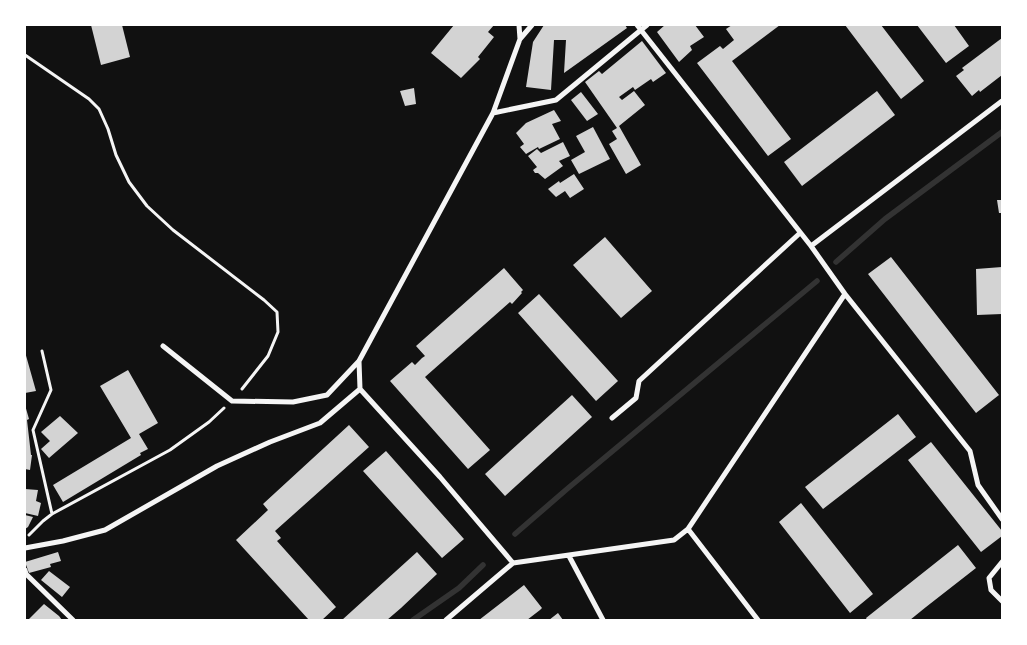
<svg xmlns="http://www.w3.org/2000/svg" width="1027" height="645" viewBox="0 0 1027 645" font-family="'Fira Sans Condensed',sans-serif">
<rect width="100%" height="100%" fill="#111"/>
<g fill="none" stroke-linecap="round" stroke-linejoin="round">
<path stroke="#333" stroke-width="5.5" d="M836 262 885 219 1002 132
M515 534 567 489 817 281
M413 620 459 588 483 565"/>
</g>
<path fill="#d3d3d3" d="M91 25H122L130 57 101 65Z
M454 25H494L488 32 494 37 478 57 480 59 461 78 431 53Z
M544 25H625L627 28 564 73 566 40H554L551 90 526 87 533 42Z
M665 25H695L704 37 690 46 692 50 679 62 657 32Z
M732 25H780L732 61 791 139 768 156 697 63 720 46 723 49 734 40 726 29Z
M845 25H881L924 81 901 99Z
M917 25H954L969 46 946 63Z
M1002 38V75L980 92 979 90 972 96 956 76 964 70 962 68Z
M642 41 666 73 653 82 651 79 635 90 633 87 619 97 622 100 634 91 645 105 619 126 641 165 626 174 609 144 617 139 612 131 617 128 585 82 599 71 602 74Z
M414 88 416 104 405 106 400 91Z
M877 91 895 115 802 186 784 162Z
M581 92 598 114 587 121 571 100Z
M554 110 561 121 552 124 560 139 539 149 538 147 526 154 520 147 524 144 516 133 526 123Z
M593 127 610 159 579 174 571 160 585 152 576 136Z
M563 142 570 156 559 161 563 166 545 179 538 173H535L533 170 537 167 528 156 537 149 541 153Z
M574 174 584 189 570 198 565 191 556 197 548 189 559 181 560 183Z
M997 200H1002V213H999Z
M605 237 652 291 621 318 573 265Z
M891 257 999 395 976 413 868 274Z
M1002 267V314L977 315 976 269Z
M504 268 523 290 521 292 522 293 512 304 510 302 425 377 490 450 468 469 390 381 412 362 415 365 422 358 425 356 416 346Z
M539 294 618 381 596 401 518 313Z
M25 352 36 391 25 393Z
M128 370 158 423 139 434 148 449 140 453 141 455 63 502 53 485 131 438 100 386Z
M572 395 592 417 505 496 485 474Z
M25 405 29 419 27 420 31 455H32L30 470 25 469Z
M898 414 916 437 823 509 805 487Z
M60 416 78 433 49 458 41 449 50 441 41 432Z
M349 425 369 447 275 531 281 538 277 541 336 607 322 620H309L236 540 268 510 263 504Z
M931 442 1002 531V536L981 552 908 460Z
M386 451 464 539 442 558 363 471Z
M25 489 38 490 36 501 41 503 38 516 25 513Z
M801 503 873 594 850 613 779 522Z
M25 515 33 517 28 527 25 529Z
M958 545 976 568 926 607 910 620H867L866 618Z
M58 552 61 561 50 564 51 567 29 573 25 562Z
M417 552 437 574 401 608 387 620H342Z
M49 571 70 587 62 597 41 580Z
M524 585 542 608 540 610 527 620H479Z
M44 604 59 616 62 620H28Z
M558 613 563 620H549Z"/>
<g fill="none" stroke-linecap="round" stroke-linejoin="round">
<path stroke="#f5f5f5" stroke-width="3" d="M25 55 89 99 99 109 108 129 116 155 129 182 147 206 173 230 264 300 277 312 278 332 268 356 242 389
M42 351 51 390 33 430 52 514
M29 535 43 521 52 514 170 450 209 422 224 408"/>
<path stroke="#f5f5f5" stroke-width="5" d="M519 25 520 39
M532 25 520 39 493 113 359 361 360 389 440 477 513 563 674 540 688 529 845 294
M637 25 811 246
M1002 101 811 246 845 294 970 451 978 485 1002 519
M493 113 556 100 647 25
M163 346 232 401 293 402 327 395 359 361
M612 418 636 398 639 381 800 233
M688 529 758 620
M25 548 63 541 105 530 217 466 270 442 320 423 360 389
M569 556 603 620
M1002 562 989 578 991 590 1002 601
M25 570 26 574 73 620
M446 620 513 563"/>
</g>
<rect width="1027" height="645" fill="none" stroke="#ffffff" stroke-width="52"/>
</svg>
